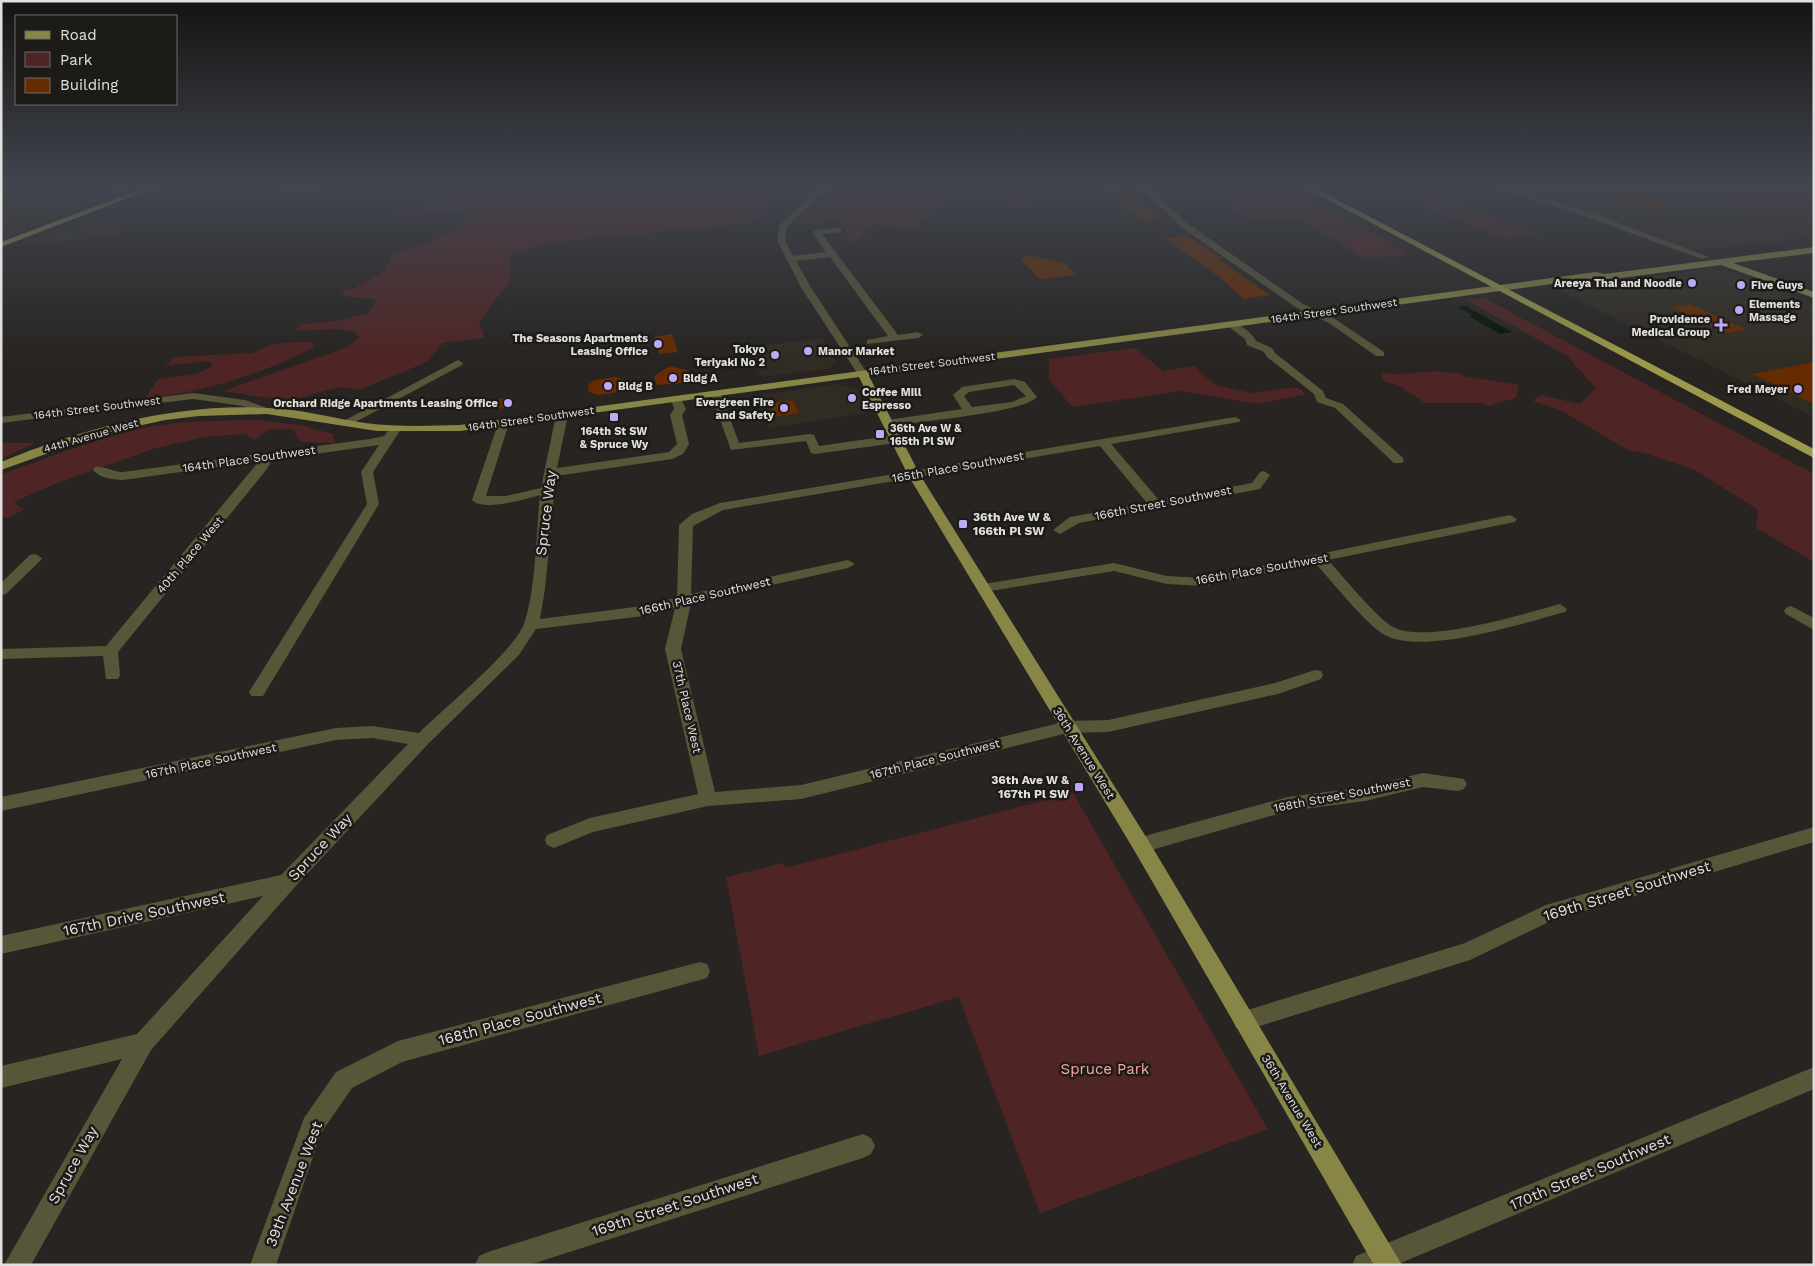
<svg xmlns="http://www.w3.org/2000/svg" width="1815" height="1266" viewBox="0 0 1815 1266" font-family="'Work Sans',sans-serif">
<rect width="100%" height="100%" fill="#272421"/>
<path fill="#312c23" d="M1492 185H1814V237L1694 251Z
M136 187 1 239V209L13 198Z
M126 224 117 236 18 245 51 232Z
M1711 269 1729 272 1814 303V417L1557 289Z
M822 338 836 362 828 369 761 377 749 347Z
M839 384 856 388 867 413 770 428 754 396Z"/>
<path fill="#4e2424" d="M465 185H813L794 199 765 205 764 212 749 223 550 242 509 255 511 279 479 322 485 338 443 343 427 362 359 390 341 387 287 401 223 391 345 348 359 338 355 332 337 329 296 331 300 324 337 321 369 313 376 300 345 296 342 295 344 290 355 288 385 271 391 255 432 241 466 222 463 211 404 217 395 215 396 212 465 191Z
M1152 185H1282L1413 255 1363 258 1307 222 1285 219 1250 221 1222 201H1168Z
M1370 185H1416L1538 235 1504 239Z
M846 188 885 195 938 191 961 193 958 199 933 210 930 217 915 226 921 229 875 224 854 244 837 221 802 224 800 221 802 218 829 193Z
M1012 188 1038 207 999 206V194L994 191Z
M1814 191V209L1753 216 1715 199Z
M1484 298 1814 474V562L1756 528 1758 510 1695 470 1644 453 1628 450 1560 410 1533 401 1541 395 1580 404 1596 388 1566 355 1466 300Z
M295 342H311L314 347C263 374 203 393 145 398L158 379 197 374 213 366 209 361 165 366 174 357 252 353 269 345Z
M1135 348 1163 371 1194 366 1215 385 1251 393 1296 387 1307 394 1257 404 1182 391 1072 407 1049 379V359Z
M1435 371 1462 374 1464 376 1519 385 1516 398 1488 406 1482 403H1425L1397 385 1383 381 1381 373 1400 374Z
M258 420 300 425 333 434 335 443 301 442 292 429 268 430 254 440 245 434 205 437 153 449 55 484 14 502 24 510 7 518 1 515V474L5 473C49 457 93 440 139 429 178 420 219 421 258 420Z
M1 443H35L1 459Z
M1073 793 1268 1129 1040 1213 959 997 759 1056 726 877 783 863 785 868Z"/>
<path fill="#041600" d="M1466 306 1512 332 1500 334 1469 316 1472 315 1458 307Z"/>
<path fill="#662b00" d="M1116 187 1162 218 1143 221 1098 189Z
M1628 187 1680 207 1650 211 1599 191Z
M1186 235 1223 259H1218L1270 295 1244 299 1218 276 1165 238Z
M1028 255 1064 263 1077 275 1040 279 1021 260Z
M1690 304 1714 315 1747 330 1726 333 1671 307Z
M672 334 678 352 659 354 654 337Z
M1814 362V404L1752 374Z
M670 366 690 371 692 379 685 383 657 385 654 376Z
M616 377 625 380 627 387 620 392 598 395 589 392 588 385 595 380Z
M512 397 514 407 499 409 498 399Z
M793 400 799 413 775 417 770 404Z"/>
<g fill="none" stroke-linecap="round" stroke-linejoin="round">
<path fill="#575639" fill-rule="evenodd" d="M322 185 319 188 282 191 278 189 282 187Z
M823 185H831L787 227 785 241 793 256 826 252 812 232 816 230 841 228V232L822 234 898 335 918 332 923 335 918 338 867 344V340L888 336 830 257 796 261 812 289 867 373 862 376 857 373 802 289 777 241 780 225Z
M1138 185H1146L1187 223 1303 304 1335 319 1384 352V356H1376L1329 323 1297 308 1181 227Z
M1488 185C1500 185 1509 190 1520 191 1533 192 1552 185 1568 185L1529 194 1584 210 1709 257 1702 259 1578 214Z
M1229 323C1238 322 1253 333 1256 341L1272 348 1275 353 1323 391 1326 398 1343 404 1402 457 1404 460 1402 463H1394L1335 408 1317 402 1314 394 1267 357 1264 352 1247 345 1245 339 1229 327Z
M458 360 463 363 462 365 350 425 346 426 340 423Z
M1014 379 1025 382 1037 397C1024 413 915 422 888 426L882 423 888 420 962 409 953 395 962 387ZM1014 385 1026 396 1012 402 972 407 964 396 969 392Z
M716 391 721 394 739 443 810 434 814 435 819 446 896 435 902 439 896 443 815 454 811 453 806 441 731 450 711 394Z
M193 393 245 400 275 411 269 414 243 406 193 399 1 423V417Z
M676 396 680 397 686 409 682 415 689 444 683 454 672 459 556 476 545 589 540 619 651 605 677 597 679 525 692 514 720 503 1235 417 1241 420 1239 422 1111 444 1159 500 1252 483 1260 472 1264 471 1270 475 1260 489 1079 523 1060 534 1053 530 1070 517 1147 503 1100 446 723 510 693 526 691 594 848 560 855 564 848 568 691 603 681 649 715 792 801 785 1068 721 1108 720 1275 683 1315 670 1321 671 1323 675 1321 679 1278 694 1108 732 1068 733 801 799 708 806 593 832 554 848 547 845 545 840 547 835 590 818 698 794 665 649 675 608 652 615 536 629 519 655 428 744 294 888 151 1050 31 1265H4L122 1059 1 1088V1066L137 1034 263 896 1 954V936L281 875 408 744 372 738 336 740 1 811V797L336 728 372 726 419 733C442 710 514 651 524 624 536 589 536 533 540 495 526 499 483 512 472 500L499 421 503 420 509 423 486 496H506L541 488 556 415 562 412 568 415 557 468 669 452 677 444 670 415 674 409 671 399Z
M395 426 401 429 373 472 379 504 263 696H251L249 692 367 504 361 472 379 445 272 460 267 469 118 652 120 675 118 679H106L103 656 1 659V649L106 646 259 461 123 480C111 479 101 479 93 470L95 467C102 465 114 472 123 472L370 439 384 436 391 427Z
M1510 515 1517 519 1515 522 1328 560C1342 575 1379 621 1395 628 1429 643 1523 614 1560 604L1567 609 1565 612C1523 623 1424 656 1385 635 1366 625 1332 581 1315 563L1202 586 1167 584 1114 571 984 592 977 588 984 584 1114 563 1167 576 1202 578Z
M35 554 42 558 40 561 6 594 1 595V583L30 555Z
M1791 606 1814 618V630L1786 614 1784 611 1786 608Z
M1423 773 1464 779 1467 784 1464 789 1458 791 1423 787 1365 801 1288 811 1141 853 1134 850 1132 845 1134 840 1141 837 1288 797 1365 787Z
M1814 827V842L1551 921 1470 960 1244 1031 1236 1028 1233 1021 1236 1014 1244 1011 1465 943 1546 905Z
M700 962 707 964 710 971 707 978 700 980 402 1062 352 1088 321 1133 276 1265H250L304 1118 336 1072 398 1041Z
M1814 1067V1089L1396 1265H1352L1356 1256Z
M863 1134 871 1138 875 1146 871 1154 863 1158 529 1265H475L479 1256 488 1252Z"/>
<path fill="#888647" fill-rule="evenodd" d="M1814 247V253L1733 263 1814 292V298L1721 265 1604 280 1596 278 869 376 920 475 1148 840 1402 1265H1374L1134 850 908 475 859 377 460 431H377L267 414 199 416 165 420 102 434 1 470V462C86 428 175 403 267 408 300 409 332 418 365 423 396 427 428 426 460 425L1596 272 1604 274Z"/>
<path fill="#9c994c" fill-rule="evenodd" d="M152 185H162L1 247V242Z
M1300 185H1309L1814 449V458Z"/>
</g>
<linearGradient id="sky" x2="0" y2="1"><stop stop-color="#151412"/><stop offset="0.51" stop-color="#41454e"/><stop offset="1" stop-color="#41454e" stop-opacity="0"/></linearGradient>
<rect width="1815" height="362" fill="url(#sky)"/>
<g fill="#bda9f5" stroke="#1d1b18" stroke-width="2">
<circle cx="1692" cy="283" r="5"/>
<circle cx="1741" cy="285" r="5"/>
<circle cx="1739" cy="310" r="5"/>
<path d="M1718.5 317.5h5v5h5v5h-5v5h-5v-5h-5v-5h5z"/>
<circle cx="658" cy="344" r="5"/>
<circle cx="808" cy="351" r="5"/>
<circle cx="775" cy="355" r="5"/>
<circle cx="673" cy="378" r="5"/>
<circle cx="608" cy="386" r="5"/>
<circle cx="1798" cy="389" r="5"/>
<circle cx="852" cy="398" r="5"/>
<circle cx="508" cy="403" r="5"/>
<circle cx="784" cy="408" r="5"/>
<rect x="609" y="412" width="10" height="10" rx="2.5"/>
<rect x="875" y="429" width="10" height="10" rx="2.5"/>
<rect x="958" y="519" width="10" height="10" rx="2.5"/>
<rect x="1074" y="782" width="10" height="10" rx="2.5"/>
</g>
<g text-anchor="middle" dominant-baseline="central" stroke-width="5" stroke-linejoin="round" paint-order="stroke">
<g font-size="11" font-weight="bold" fill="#e2e0de" stroke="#1d1b18" text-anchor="end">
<text x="1682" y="283">Areeya Thai and Noodle</text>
<text x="1751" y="285" text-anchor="start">Five Guys</text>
<text x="1749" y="304" text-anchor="start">Elements<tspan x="1749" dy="13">Massage</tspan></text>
<text x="1710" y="319">Providence<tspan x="1710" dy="13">Medical Group</tspan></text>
<text x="648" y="338">The Seasons Apartments<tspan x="648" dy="13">Leasing Office</tspan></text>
<text x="765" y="349">Tokyo<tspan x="765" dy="13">Teriyaki No 2</tspan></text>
<text x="818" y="351" text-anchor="start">Manor Market</text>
<text x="683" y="378" text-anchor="start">Bldg A</text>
<text x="618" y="386" text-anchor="start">Bldg B</text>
<text x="1788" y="389">Fred Meyer</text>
<text x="862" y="392" text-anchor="start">Coffee Mill<tspan x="862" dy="13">Espresso</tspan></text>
<text x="774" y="402">Evergreen Fire<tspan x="774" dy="13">and Safety</tspan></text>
<text x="498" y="403">Orchard Ridge Apartments Leasing Office</text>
<text x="890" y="428" text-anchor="start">36th Ave W &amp;<tspan x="890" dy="13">165th Pl SW</tspan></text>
<text x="614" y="431" text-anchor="middle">164th St SW<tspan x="614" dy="13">&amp; Spruce Wy</tspan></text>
</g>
<g font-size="11" fill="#e2e0de" stroke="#1d1b18">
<text transform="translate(1334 311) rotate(-8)">164th Street Southwest</text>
<text transform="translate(932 364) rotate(-7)">164th Street Southwest</text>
<text transform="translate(97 408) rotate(-7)">164th Street Southwest</text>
<text transform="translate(531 419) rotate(-8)">164th Street Southwest</text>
<text transform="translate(91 436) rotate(-16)">44th Avenue West</text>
</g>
<g font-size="12" fill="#e2e0de" stroke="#1d1b18">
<text transform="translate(249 459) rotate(-8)">164th Place Southwest</text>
<text transform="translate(958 467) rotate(-10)">165th Place Southwest</text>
<text transform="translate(1163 503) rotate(-11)">166th Street Southwest</text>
<text transform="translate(190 555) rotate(-50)">40th Place West</text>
<text transform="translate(1262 569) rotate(-10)">166th Place Southwest</text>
<text transform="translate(705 596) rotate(-13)">166th Place Southwest</text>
<text transform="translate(687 707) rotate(77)">37th Place West</text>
<text transform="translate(1084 753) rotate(58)">36th Avenue West</text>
<text transform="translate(935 759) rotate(-14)">167th Place Southwest</text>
<text transform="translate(211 761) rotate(-12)">167th Place Southwest</text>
<text transform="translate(1342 795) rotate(-11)">168th Street Southwest</text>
<text transform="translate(1292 1101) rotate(59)">36th Avenue West</text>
</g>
<g font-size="12" font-weight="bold" fill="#e2e0de" stroke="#1d1b18" text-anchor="start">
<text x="973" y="517">36th Ave W &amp;<tspan x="973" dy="14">166th Pl SW</tspan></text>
<text x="1069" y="780" text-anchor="end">36th Ave W &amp;<tspan x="1069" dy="14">167th Pl SW</tspan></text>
</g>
<g font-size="15" fill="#e2e0de" stroke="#1d1b18">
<text transform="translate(546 513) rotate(-83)">Spruce Way</text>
<text transform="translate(320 847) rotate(-47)">Spruce Way</text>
<text transform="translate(1627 891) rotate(-17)">169th Street Southwest</text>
<text transform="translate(144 914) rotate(-12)">167th Drive Southwest</text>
<text transform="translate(520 1019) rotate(-15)">168th Place Southwest</text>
<text transform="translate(73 1165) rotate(-61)">Spruce Way</text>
<text transform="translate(1590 1172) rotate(-23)">170th Street Southwest</text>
<text transform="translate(294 1184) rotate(-69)">39th Avenue West</text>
<text transform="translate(675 1205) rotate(-18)">169th Street Southwest</text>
</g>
<g font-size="15" fill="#fca5a3" stroke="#1d1b18">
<text x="1105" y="1069">Spruce Park</text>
</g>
</g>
<rect width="1815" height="1266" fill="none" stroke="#e2e0de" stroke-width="5"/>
<rect x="15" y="15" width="162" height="90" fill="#1d1b18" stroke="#6c6a67"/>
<rect x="25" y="31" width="25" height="8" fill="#888647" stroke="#6c6a67"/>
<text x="60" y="40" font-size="15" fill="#e2e0de">Road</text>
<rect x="25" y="52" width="25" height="15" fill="#4e2424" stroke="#6c6a67"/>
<text x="60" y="65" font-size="15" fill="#e2e0de">Park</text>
<rect x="25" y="78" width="25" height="15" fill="#662b00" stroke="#6c6a67"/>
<text x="60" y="90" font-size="15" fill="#e2e0de">Building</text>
</svg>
